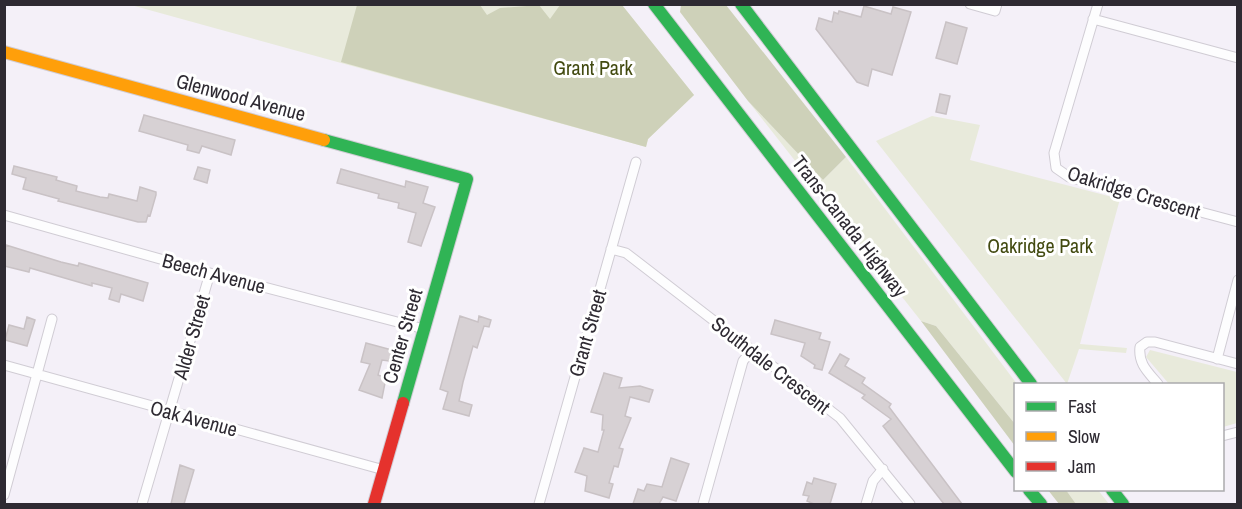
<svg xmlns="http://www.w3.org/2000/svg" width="1242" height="509" viewBox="0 0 1242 509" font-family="'Archivo Narrow',sans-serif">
<rect width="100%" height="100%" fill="#f4f0f8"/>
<path fill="#e8eadb" d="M131 5H622L694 95 648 139 646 147Z
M748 101 823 180 846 157 1017 384 1015 424 936 326 921 321Z
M932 116 980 125 970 160 1120 199 1080 344 1127 348 1126 353 1079 349 1067 384 876 141Z
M1150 350 1237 372V423L1223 427 1222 384H1169L1146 357Z
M1066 490H1098L1109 504H1076Z"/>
<path fill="#ced1b9" d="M357 5H480L487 15 500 8 539 5 550 19 560 5H622L694 95 648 139 646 147 341 62Z
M681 5H726L846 157 823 180 748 101 680 12Z
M921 321 936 326 1015 424V446Z
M1048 490H1066L1076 504H1059Z"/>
<path fill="#d7d1d4" stroke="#c9c2c5" stroke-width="1.5" d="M864 6 891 14 893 7 911 12 892 75 872 69 868 86 857 82 816 29 819 18 832 22 834 12 838 14 839 11 861 17Z
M946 22 967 28 957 64 936 58Z
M940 94 950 96 946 114 936 112Z
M144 115 235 140 231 155 202 146 199 153 187 150 188 145 139 131Z
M14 166 57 177 56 180 77 186 76 191 100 197 108 198 109 194 137 201 140 187 156 192V195L150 216 148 215 146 222H138L58 201 59 199 23 189 26 178 12 174Z
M198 167 210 170 207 183 194 179Z
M341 169 405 187 406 181 428 187 423 203 435 207 421 246 408 242 416 213 398 208 399 203 378 198 379 194 337 183Z
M6 245 61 262 78 266 79 263 148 283 143 301 121 294 119 302 109 299 112 288 92 283V286L30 268 29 272 4 266Z
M460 316 478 322 479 316 491 320 489 327 484 326 477 348 473 346 463 382 459 401 472 405 469 416 443 409 448 392 440 389Z
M27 317 35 320 27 346 5 340 9 325 24 329Z
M775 320 821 333 819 339 830 342 822 370 814 368 815 365 801 356 805 343 771 334Z
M366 343 392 350 389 361 382 360 378 375 386 378 382 398 359 390 370 364 361 362Z
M840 354 849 359 845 366 865 378 862 383 891 404 889 407 962 504H944L883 426 891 419 862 398 865 395 829 373Z
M604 373 622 378 619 388 640 386 653 390 649 402 630 397 625 416 631 418 619 448 623 449 618 467 614 466 609 483 613 484 609 498 585 491 587 476 575 472 584 448 598 452 604 430H602L603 415 591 412Z
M671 458 689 464 676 501 663 497 659 504H633L638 489 644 491 647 484 662 487Z
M180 465 194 470 184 504H171Z
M814 478 836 484 830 504H814L807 501 809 496 803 495 807 482 812 484Z"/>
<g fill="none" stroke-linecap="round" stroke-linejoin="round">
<defs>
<path id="street" d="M970 4 995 11 997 4
M1098 4 1054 153 1056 168 1069 177 1238 222
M1093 19 1238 58
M4 215 210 273 424 329
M611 249 626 253 840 418 910 504
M1217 359 1238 280
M4 365 384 470
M1158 384C1148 372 1138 364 1140 347L1147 342H1155L1238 364
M1222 436 1238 432
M4 495 52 319
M142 504 210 273
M539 504 636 162
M703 504 743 361 752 350
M866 504 873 481 883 469"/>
<path id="fast" d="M654 4 1016 472
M741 4 1031 384
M324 140 467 179 403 403
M1029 490 1041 504
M1112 490 1123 504"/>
<path id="slow" d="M4 52 324 140"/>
<path id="jam" d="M374 504 403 403"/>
</defs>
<use href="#street" stroke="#d0ccd4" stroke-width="11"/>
<use href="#fast" stroke="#d0ccd4" stroke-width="14"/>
<use href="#slow" stroke="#d0ccd4" stroke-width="14"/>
<use href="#jam" stroke="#d0ccd4" stroke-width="14"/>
<use href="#street" stroke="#fdfdfe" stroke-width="9"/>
<use href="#fast" stroke="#30b455" stroke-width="12"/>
<use href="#slow" stroke="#ff9f0a" stroke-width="12"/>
<use href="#jam" stroke="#e5322d" stroke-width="12"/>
</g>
<g text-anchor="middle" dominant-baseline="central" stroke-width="6" stroke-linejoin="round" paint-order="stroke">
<g font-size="20" fill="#424a10" stroke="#fff">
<text x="593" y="67">Grant Park</text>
<text x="1040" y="245">Oakridge Park</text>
</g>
<g font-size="20" fill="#2e2a32" stroke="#fff">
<text transform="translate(241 97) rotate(15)">Glenwood Avenue</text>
<text transform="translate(1134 192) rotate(17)">Oakridge Crescent</text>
<text transform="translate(850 226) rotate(52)">Trans-Canada Highway</text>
<text transform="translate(214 273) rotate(15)">Beech Avenue</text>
<text transform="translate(587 333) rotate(-74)">Grant Street</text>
<text transform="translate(402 336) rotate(-74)">Center Street</text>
<text transform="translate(191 337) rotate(-74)">Alder Street</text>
<text transform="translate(771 365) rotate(38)">Southdale Crescent</text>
<text transform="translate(194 418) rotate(15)">Oak Avenue</text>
</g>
</g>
<rect width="1242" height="509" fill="none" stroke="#2e2a32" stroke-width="12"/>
<rect x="1014" y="383" width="210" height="108" fill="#ffffff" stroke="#abaaad" stroke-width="1.5"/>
<rect x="1026" y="402" width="30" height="9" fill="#30b455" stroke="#abaaad" stroke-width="1.5"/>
<text x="1068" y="413" font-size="18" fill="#2e2a32">Fast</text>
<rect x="1026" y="432" width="30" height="9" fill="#ff9f0a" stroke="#abaaad" stroke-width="1.5"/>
<text x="1068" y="443" font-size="18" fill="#2e2a32">Slow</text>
<rect x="1026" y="462" width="30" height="9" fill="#e5322d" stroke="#abaaad" stroke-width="1.5"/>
<text x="1068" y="473" font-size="18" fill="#2e2a32">Jam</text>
</svg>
